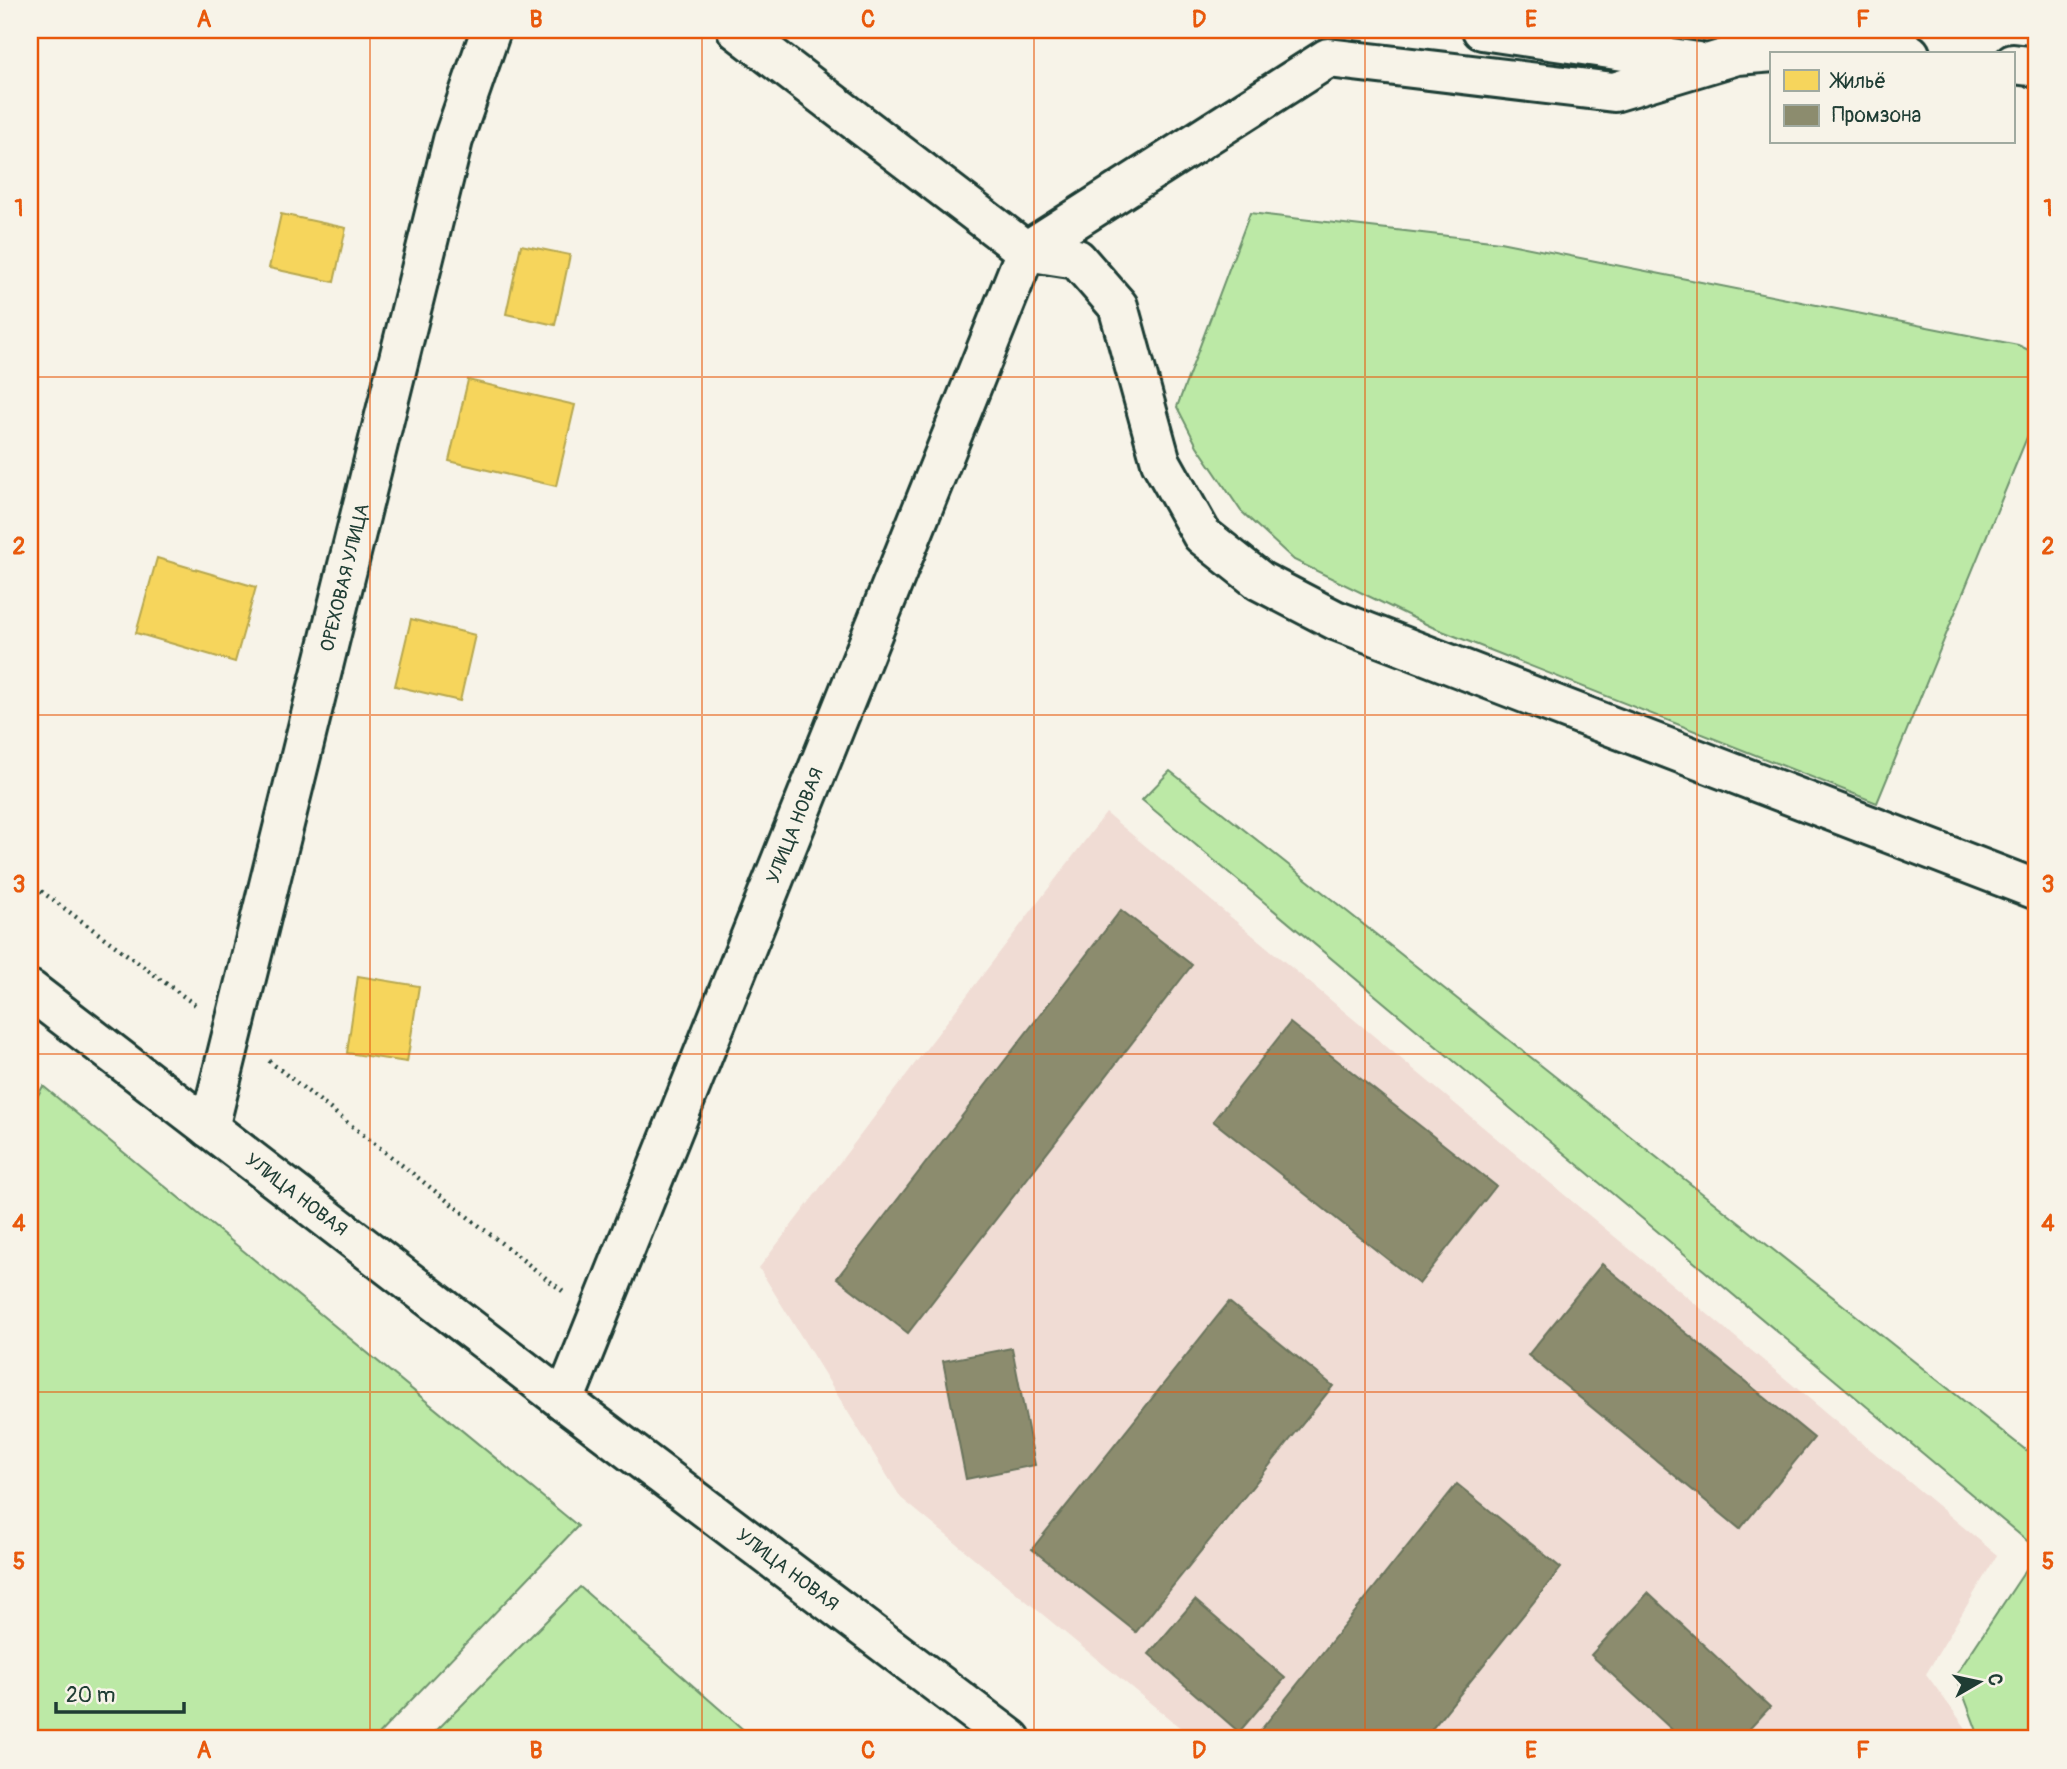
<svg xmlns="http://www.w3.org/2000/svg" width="2067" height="1769" viewBox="0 0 2067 1769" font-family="Pangolin,sans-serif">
<rect width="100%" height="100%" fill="#f7f3e8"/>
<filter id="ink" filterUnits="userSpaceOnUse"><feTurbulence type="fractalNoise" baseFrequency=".0143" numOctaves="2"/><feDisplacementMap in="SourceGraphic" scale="14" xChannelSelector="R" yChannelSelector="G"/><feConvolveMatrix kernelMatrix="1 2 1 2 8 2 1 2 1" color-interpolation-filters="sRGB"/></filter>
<g filter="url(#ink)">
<path fill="#f0dcd4" d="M1106 813 1997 1555 1926 1674 1974 1739H1194L901 1498 759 1268Z"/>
<path fill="#bce9a6" stroke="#6e936d" stroke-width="2" d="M1250 213 1500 242 2018 345 2037 354V413L1877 803 1432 627 1294 560 1241 511 1197 446 1177 407Z
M1170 771 2037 1459V1549L1142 800Z
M43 1086 578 1526 374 1739H30V1110Z
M2037 1553V1739H1980L1956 1675Z
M580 1587 754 1739H428Z"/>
<path fill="#f6d55c" stroke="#b6a750" stroke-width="2" d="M281 214 346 228 334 282 269 268Z
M521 245 570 255 555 325 506 314Z
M468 380 575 405 556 486 449 461Z
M157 558 256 587 235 662 136 633Z
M411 619 475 635 460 701 395 686Z
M358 976 419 986 407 1062 347 1053Z"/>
<path fill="#8c8c6e" stroke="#6b745d" stroke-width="2" d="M1121 910 1192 965 908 1333 837 1278Z
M1290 1023 1496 1186 1419 1284 1213 1121Z
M1602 1264 1814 1438 1740 1529 1528 1355Z
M1229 1302 1333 1386 1136 1632 1032 1549Z
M1012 1348 1035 1465 966 1479 943 1361Z
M1457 1484 1561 1568 1424 1739H1270L1260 1731Z
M1648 1593 1770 1707 1740 1739H1682L1591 1655Z
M1195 1600 1285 1678 1239 1732 1149 1654Z"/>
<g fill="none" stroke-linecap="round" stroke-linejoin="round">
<defs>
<g id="minor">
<path d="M737 30 1026 251 1077 259 1118 306 1161 462 1202 535 1260 581 1335 620 2037 890"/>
<path d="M1482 30 1698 62"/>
<path d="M2013 64 2037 67"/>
<path d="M1026 251 1328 58 1614 92 1737 55 1839 47 1910 54"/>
<path id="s1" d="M30 990 564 1401 1011 1739"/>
<path id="s2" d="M209 1128 453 140 491 30"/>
<path id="s3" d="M564 1401 1026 251"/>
</g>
</defs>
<use href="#minor" stroke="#1f3d34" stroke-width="44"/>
<path stroke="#1f3d34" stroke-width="4.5" stroke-dasharray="2 5" stroke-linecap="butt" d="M30 883 198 1007
M269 1061 565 1293"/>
<use href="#minor" stroke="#f7f3e8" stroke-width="38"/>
</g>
</g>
<path fill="none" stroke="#e8590c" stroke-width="2" stroke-opacity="0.55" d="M370 30V1739M702 30V1739M1034 30V1739M1365 30V1739M1697 30V1739M30 377H2037M30 715H2037M30 1054H2037M30 1392H2037"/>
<g text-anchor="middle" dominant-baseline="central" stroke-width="7" stroke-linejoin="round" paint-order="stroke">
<g font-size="19" fill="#1f3d34" stroke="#f7f3e8">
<text stroke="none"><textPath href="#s2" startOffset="567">ОРЕХОВАЯ УЛИЦА</textPath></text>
<text stroke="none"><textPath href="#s3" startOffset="620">УЛИЦА НОВАЯ</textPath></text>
<text stroke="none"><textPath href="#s1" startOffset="336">УЛИЦА НОВАЯ</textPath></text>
<text stroke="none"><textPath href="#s1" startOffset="954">УЛИЦА НОВАЯ</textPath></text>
</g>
</g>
<rect width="2067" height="1769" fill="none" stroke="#f7f3e8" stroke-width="77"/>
<rect x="1770" y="52" width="245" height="91" fill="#f7f3e8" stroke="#a1aaa0" stroke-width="2"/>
<rect x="1784" y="70" width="35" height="21" fill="#f6d55c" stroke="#a1aaa0" stroke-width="2"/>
<text x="1832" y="88" font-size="21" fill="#1f3d34">Жильё</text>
<rect x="1784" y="105" width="35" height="21" fill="#8c8c6e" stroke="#a1aaa0" stroke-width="2"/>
<text x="1832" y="122" font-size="21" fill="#1f3d34">Промзона</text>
<g transform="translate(1979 1682) rotate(81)" stroke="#f7f3e8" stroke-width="5" paint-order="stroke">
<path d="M0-5L12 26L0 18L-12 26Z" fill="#1f3d34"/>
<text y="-10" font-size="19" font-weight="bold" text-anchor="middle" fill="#1f3d34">С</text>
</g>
<path d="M56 1702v10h128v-10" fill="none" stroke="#1f3d34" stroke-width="3.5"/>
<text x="66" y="1702" font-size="21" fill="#1f3d34" stroke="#f7f3e8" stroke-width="5" paint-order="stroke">20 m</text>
<rect x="38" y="38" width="1990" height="1692" fill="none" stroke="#e8590c" stroke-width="2.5"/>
<g font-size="23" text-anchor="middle" font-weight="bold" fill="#e8590c">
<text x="204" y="27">A</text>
<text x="536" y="27">B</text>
<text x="868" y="27">C</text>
<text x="1199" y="27">D</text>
<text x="1531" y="27">E</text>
<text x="1863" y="27">F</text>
<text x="19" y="216">1</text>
<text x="2048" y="216">1</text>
<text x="19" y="554">2</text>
<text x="2048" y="554">2</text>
<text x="19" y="892">3</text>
<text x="2048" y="892">3</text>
<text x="19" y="1231">4</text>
<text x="2048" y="1231">4</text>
<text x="19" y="1569">5</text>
<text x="2048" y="1569">5</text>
<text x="204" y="1758">A</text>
<text x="536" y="1758">B</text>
<text x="868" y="1758">C</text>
<text x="1199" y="1758">D</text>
<text x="1531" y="1758">E</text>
<text x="1863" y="1758">F</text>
</g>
</svg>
